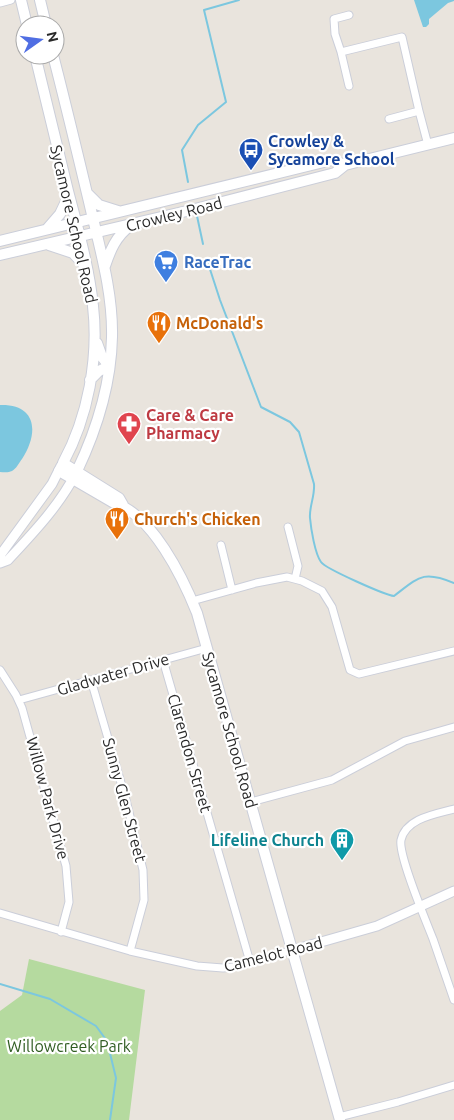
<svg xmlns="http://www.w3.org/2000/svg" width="454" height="1120" viewBox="0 0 454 1120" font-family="Ubuntu,sans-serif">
<rect width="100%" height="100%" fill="#e9e4dd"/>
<path fill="#b5da9f" d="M29 959 145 990 129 1120H0V1011L22 995Z"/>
<path fill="#7cc7df" d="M414 0H454V1L448 3 429 19V24L426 27H423Z
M0 405C37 404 39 433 22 459 19 463 16 469 12 471 8 473 3 472 0 472Z"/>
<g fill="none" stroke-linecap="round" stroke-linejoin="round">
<path stroke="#7cc7df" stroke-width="2" d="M188 182 182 150 198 125 226 102 204 10 239 0
M197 216 203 244
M207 260 220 300 261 407 290 422 299 432 314 484C315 496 309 507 310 518 311 529 315 554 321 562 326 569 385 595 394 596 419 577 423 570 454 583
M0 984 50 999 96 1026 107 1041 116 1078 110 1120"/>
<defs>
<path id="minor" d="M0 3 11 0
M349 15 334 19 335 34 341 52 402 37 419 111 389 119
M341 52 349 86
M419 111 428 145
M288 527 298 566 295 579
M221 545 232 590
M192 601 256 583 287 577 302 581 322 591 332 607 350 670 359 674 454 651
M163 660 250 962
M0 670 16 695 22 708 66 866 69 902 61 932
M91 680 126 800 143 870 144 900 130 951
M19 700 207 648
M251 802 332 780 405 741 454 727
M454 809C436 814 406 818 401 840 398 855 426 921 433 939 440 959 447 980 454 1000
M0 913 130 951 197 966 223 968 233 967 293 950
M339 1117 398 1102 454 1085"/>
<path id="tertiary" d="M0 557 1 554 52 484 61 466
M0 563 8 560C33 533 59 506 76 473
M293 950 377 926 454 891"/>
<path id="secondary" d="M21 0 27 25
M40 0 46 25
M35 55C46 100 57 146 68 191 78 229 89 267 93 306 99 358 88 417 63 463L119 498 123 505
M53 55C66 105 78 156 90 206 100 249 113 293 112 337 111 384 97 429 77 471
M88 194 99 205 118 211
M47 229 60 214 69 195
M0 241 332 160 345 165
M49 245 73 253 85 266
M0 255 191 210 335 173 345 165 454 138
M105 266C110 251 116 236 130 226
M90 380 99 371 109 366 102 357 97 343
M59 471 114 503C152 514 183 578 197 613L340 1120"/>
</defs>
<use href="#minor" stroke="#cbced9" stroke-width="9"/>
<use href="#tertiary" stroke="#cbced9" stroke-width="11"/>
<use href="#secondary" stroke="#cbced9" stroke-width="12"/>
<use href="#minor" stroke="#fff" stroke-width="7"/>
<use href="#tertiary" stroke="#fff" stroke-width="9"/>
<use href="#secondary" stroke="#fff" stroke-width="10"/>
</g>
<defs>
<symbol id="bus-pin" viewBox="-11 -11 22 30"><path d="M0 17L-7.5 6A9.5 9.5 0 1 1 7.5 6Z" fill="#1a4fb4" stroke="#fff"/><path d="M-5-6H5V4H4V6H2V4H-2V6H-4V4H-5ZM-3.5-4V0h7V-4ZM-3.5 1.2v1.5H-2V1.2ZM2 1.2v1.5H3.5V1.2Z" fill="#fff"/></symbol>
<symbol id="supermarket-pin" viewBox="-11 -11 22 30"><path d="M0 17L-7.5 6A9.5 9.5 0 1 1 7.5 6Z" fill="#3f7fe0" stroke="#fff"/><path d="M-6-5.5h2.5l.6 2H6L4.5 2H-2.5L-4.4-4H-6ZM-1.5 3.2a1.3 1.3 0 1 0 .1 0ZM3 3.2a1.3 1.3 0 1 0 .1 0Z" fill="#fff"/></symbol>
<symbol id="restaurant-pin" viewBox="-11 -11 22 30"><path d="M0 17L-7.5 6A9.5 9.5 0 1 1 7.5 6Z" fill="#e8710a" stroke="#fff"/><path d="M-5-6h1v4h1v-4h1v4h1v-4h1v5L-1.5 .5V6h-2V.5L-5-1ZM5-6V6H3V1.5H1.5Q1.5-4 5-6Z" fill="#fff"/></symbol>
<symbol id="pharmacy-pin" viewBox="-11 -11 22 30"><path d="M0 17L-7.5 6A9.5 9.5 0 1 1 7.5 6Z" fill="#e0444e" stroke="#fff"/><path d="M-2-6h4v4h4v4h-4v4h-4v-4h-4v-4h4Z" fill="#fff"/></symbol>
<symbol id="building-pin" viewBox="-11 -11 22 30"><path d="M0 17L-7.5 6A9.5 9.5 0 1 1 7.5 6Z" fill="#0f9aa8" stroke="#fff"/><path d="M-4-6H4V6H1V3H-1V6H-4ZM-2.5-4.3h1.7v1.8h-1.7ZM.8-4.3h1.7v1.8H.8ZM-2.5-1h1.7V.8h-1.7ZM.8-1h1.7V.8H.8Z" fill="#fff"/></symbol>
</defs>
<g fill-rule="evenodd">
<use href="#bus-pin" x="237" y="136" width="28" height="38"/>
<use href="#supermarket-pin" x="152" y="248" width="28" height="38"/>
<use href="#restaurant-pin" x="145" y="309" width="28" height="38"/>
<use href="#pharmacy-pin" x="115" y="410" width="28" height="38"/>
<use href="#restaurant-pin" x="103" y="505" width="28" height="38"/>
<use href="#building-pin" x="328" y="826" width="28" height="38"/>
</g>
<g text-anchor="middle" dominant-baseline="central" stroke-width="4.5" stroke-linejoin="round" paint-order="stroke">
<g font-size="16" font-weight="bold" fill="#164399" stroke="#fff" text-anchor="start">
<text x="268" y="141">Crowley &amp;<tspan x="268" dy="18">Sycamore School</tspan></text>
</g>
<g font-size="16" fill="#292929" stroke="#fff">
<text transform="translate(174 214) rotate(-14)">Crowley Road</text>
<text transform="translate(74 224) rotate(77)">Sycamore School Road</text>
<text transform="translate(113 674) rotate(-16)">Gladwater Drive</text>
<text transform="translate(230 730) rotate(74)">Sycamore School Road</text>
<text transform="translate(190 753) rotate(74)">Clarendon Street</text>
<text transform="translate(48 798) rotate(75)">Willow Park Drive</text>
<text transform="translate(125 800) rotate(75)">Sunny Glen Street</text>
<text transform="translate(273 954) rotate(-14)">Camelot Road</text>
</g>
<g font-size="16" font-weight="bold" fill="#366cbe" stroke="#fff" text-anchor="start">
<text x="184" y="262">RaceTrac</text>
</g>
<g font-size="16" font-weight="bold" fill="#c56008" stroke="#fff" text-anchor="start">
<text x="176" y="323">McDonald's</text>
<text x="134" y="519">Church's Chicken</text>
</g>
<g font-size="16" font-weight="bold" fill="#be3a42" stroke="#fff" text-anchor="start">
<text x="146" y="415">Care &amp; Care<tspan x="146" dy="18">Pharmacy</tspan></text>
</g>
<g font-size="16" font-weight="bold" fill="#0d838f" stroke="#fff" text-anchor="end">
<text x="324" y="840">Lifeline Church</text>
</g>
<g font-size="16" fill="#305d22" stroke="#fff">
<text x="69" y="1046">Willowcreek Park</text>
</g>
</g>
<g transform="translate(40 40) rotate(76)"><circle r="24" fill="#ffffff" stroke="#a9a9a9"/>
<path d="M0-4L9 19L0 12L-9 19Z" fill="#506ee3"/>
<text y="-8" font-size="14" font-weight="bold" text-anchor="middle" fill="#292929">N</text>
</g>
</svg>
